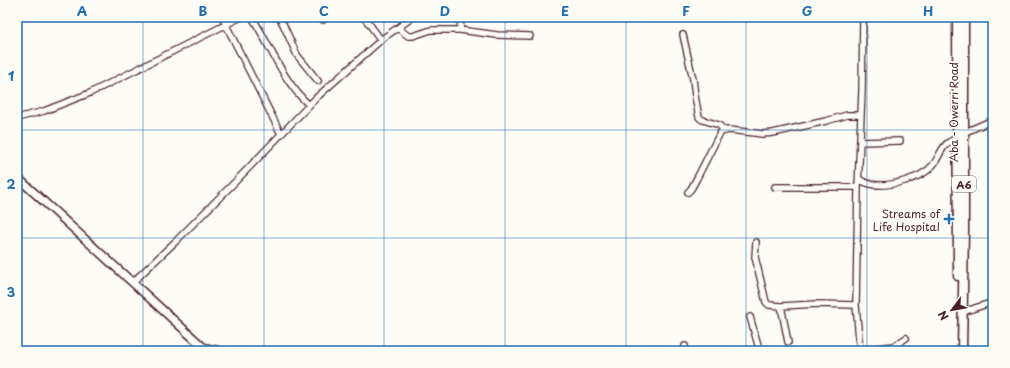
<svg xmlns="http://www.w3.org/2000/svg" width="1010" height="368" viewBox="0 0 1010 368" font-family="'Playpen Sans',sans-serif">
<rect width="100%" height="100%" fill="#fdfcf7"/>
<filter id="ink" filterUnits="userSpaceOnUse"><feTurbulence type="fractalNoise" baseFrequency=".025" numOctaves="2"/><feDisplacementMap in="SourceGraphic" scale="8" xChannelSelector="R" yChannelSelector="G"/><feConvolveMatrix kernelMatrix="1 2 1 2 8 2 1 2 1" color-interpolation-filters="sRGB"/></filter>
<g filter="url(#ink)">
<g fill="none" stroke-linecap="round" stroke-linejoin="round">
<defs>
<path id="minor" d="M222 17 281 134
M252 17C271 47 282 80 309 105
M279 17 283 24 297 55 318 81
M322 17 323 20
M364 17 381 40
M398 28 408 36H413L431 30H460L497 35 530 36
M460 30 461 17
M683 35 693 79 695 96 699 117 701 119 703 120 719 125 725 131
M17 118 44 111 90 93 241 17
M963 133 993 120
M860 142 900 141
M859 179C862 181 866 183 870 184 887 188 922 179 933 165 939 158 941 147 949 142 951 141 954 139 957 138
M775 187H858
M688 192 691 189 697 178 720 133 723 131 729 130 755 133 762 134 773 133 826 121 847 115H861
M756 242 755 257 766 302 769 305 781 306 817 304 856 305
M133 282 175 242 233 184 316 98 382 39 413 17
M781 306 788 342
M963 312 993 302
M750 317 758 345V351
M202 346 224 351
M860 350 894 346 906 338
M685 351V346
M860 351 856 305 858 187 862 91 863 17"/>
<path id="major" d="M17 177 202 346 206 351"/>
<path id="highway" d="M957 17 958 276
M962 351 964 231V17"/>
</defs>
<use href="#minor" stroke="#4a1f2b" stroke-width="8"/>
<use href="#major" stroke="#4a1f2b" stroke-width="10"/>
<use href="#highway" stroke="#4a1f2b" stroke-width="11"/>
<use href="#minor" stroke="#fdfcf7" stroke-width="5.5"/>
<use href="#major" stroke="#fdfcf7" stroke-width="7"/>
<use href="#highway" stroke="#fdfcf7" stroke-width="8"/>
</g>
</g>
<path fill="none" stroke="#1f6fb2" stroke-width="1" stroke-opacity="0.55" d="M143 17V351M264 17V351M384 17V351M505 17V351M626 17V351M746 17V351M867 17V351M17 130H993M17 238H993"/>
<path fill="#1f6fb2" stroke="#fdfcf7" stroke-width="1.5" d="M947 213h4v4h4v4h-4v4h-4v-4h-4v-4h4z"/>
<g text-anchor="middle" dominant-baseline="central" stroke-width="3.5" stroke-linejoin="round" paint-order="stroke">
<rect fill="#fdfcf7" stroke="#806168" stroke-width="1" x="952" y="176" width="24" height="16" rx="3"/>
<g font-size="10" font-weight="bold" fill="#4a1f2b">
<text x="964" y="184">A6</text>
</g>
<g font-size="11" fill="#4a1f2b" stroke="#fdfcf7">
<text transform="translate(953 112) rotate(-90)">Aba - Owerri Road</text>
</g>
<g font-size="11" fill="#4a1f2b" stroke="#fdfcf7" text-anchor="end">
<text x="940" y="213">Streams of<tspan x="940" dy="13">Life Hospital</tspan></text>
</g>
</g>
<rect width="1010" height="368" fill="none" stroke="#fdfcf7" stroke-width="44"/>
<g transform="translate(952 310) rotate(238)" stroke="#fdfcf7" stroke-width="3" paint-order="stroke">
<path d="M0-3L7 15L0 10L-7 15Z" fill="#4a1f2b"/>
<text y="-6" font-size="11" font-weight="bold" text-anchor="middle" fill="#4a1f2b">N</text>
</g>
<rect x="22" y="22" width="966" height="324" fill="none" stroke="#1f6fb2" stroke-width="1.5"/>
<g font-size="13" text-anchor="middle" font-weight="bold" fill="#1f6fb2">
<text x="82" y="16">A</text>
<text x="203" y="16">B</text>
<text x="324" y="16">C</text>
<text x="445" y="16">D</text>
<text x="565" y="16">E</text>
<text x="686" y="16">F</text>
<text x="807" y="16">G</text>
<text x="928" y="16">H</text>
<text x="11" y="81">1</text>
<text x="11" y="189">2</text>
<text x="11" y="297">3</text>
</g>
</svg>
